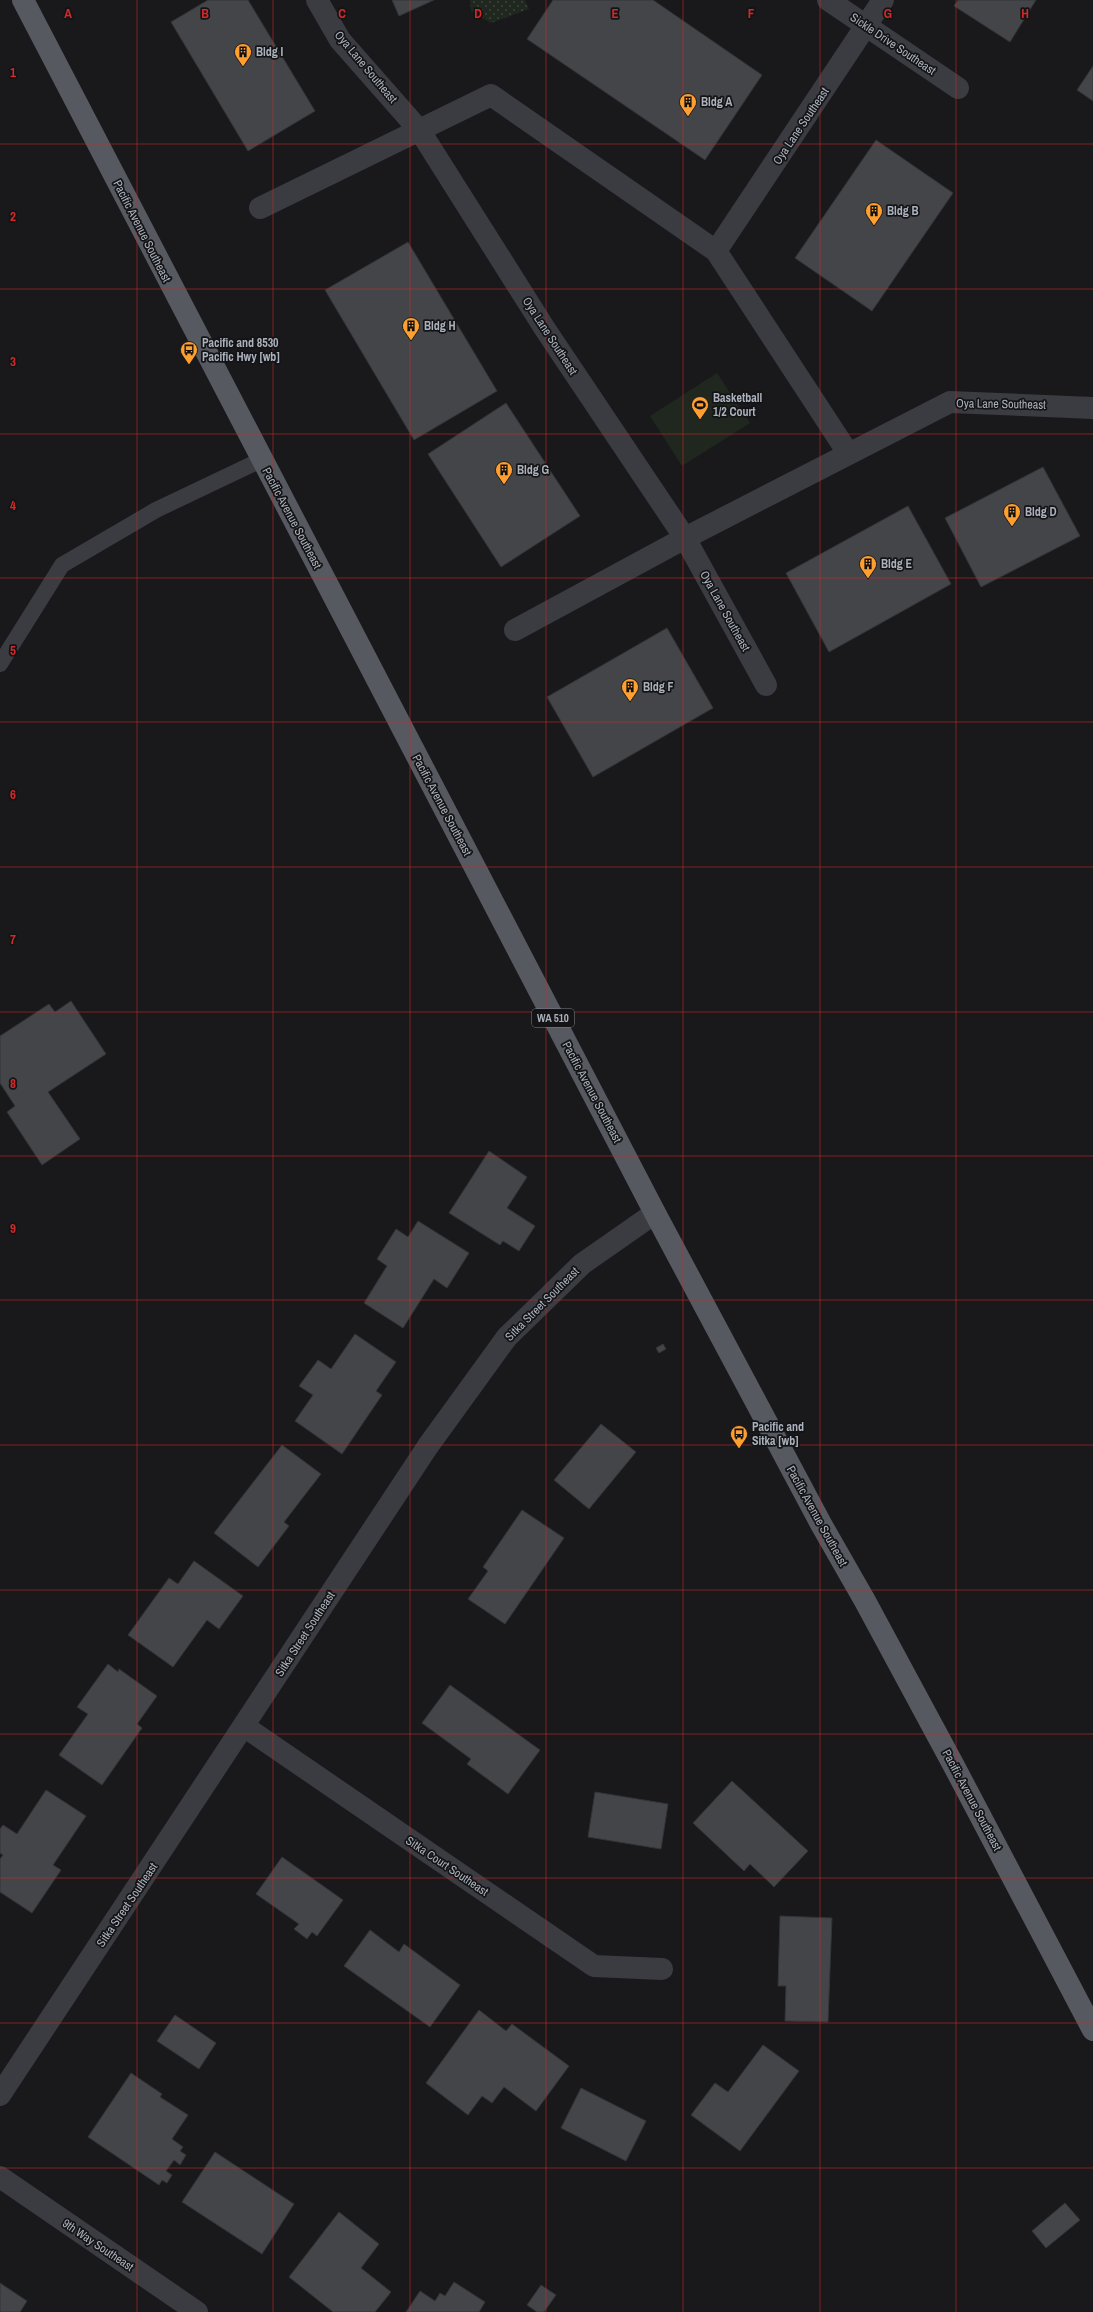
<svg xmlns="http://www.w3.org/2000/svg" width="1093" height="2312" viewBox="0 0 1093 2312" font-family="'Archivo Narrow',sans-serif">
<defs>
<pattern id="park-dots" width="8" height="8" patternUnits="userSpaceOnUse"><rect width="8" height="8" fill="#1f271f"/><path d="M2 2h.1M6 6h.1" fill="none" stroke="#3d443e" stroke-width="1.8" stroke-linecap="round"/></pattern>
</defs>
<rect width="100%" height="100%" fill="#19191c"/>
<path fill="#1f271f" d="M717 373 750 423 682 466 650 416Z"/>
<path fill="url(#park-dots)" d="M470 0H525L529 9 491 23 471 11Z"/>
<path fill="#434549" stroke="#333438" d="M208 0H248L315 111 248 151 171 22Z
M392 0H434L399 16Z
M553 0H653L762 75 705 160 527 39Z
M958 0H1036L1010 42 954 6Z
M1093 66V101L1077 90Z
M876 140 953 193 872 311 795 258Z
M408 242 497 391 414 440 325 290Z
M506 403 580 516 501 567 428 454Z
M1043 467 1080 536 981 587 945 518Z
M908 506 951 584 829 652 786 573Z
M667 628 713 708 593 777 547 697Z
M71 1001 106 1054 48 1092 80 1139 42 1165 7 1112 15 1106 0 1083V1036L49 1004 55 1012Z
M489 1151 527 1177 507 1208 535 1226 519 1251 503 1241 500 1245 449 1213Z
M418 1221 469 1253 447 1288 434 1279 403 1328 364 1303 387 1266 377 1259 396 1229 408 1237Z
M355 1334 396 1362 376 1391 382 1395 342 1454 295 1421 313 1395 299 1386 318 1360 331 1369Z
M663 1344 666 1349 659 1353 656 1348Z
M601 1424 636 1452 589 1509 554 1480Z
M282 1445 321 1474 284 1522 289 1526 258 1567 214 1533Z
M522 1510 564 1538 505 1624 468 1599 488 1571 483 1567Z
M194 1561 243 1596 219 1629 207 1620 173 1667 128 1635 169 1578 178 1584Z
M108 1664 118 1672 119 1669 157 1696 137 1724 142 1728 102 1785 59 1755 88 1714 77 1707Z
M450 1685 540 1750 508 1794 467 1764 471 1759 422 1723Z
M732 1781 808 1851 774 1887 750 1864 744 1871 693 1823Z
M46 1790 86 1816 53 1865 61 1870 32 1913 0 1892V1859L3 1855 0 1853V1829L3 1825 17 1834Z
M595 1792 668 1804 661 1849 588 1837Z
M282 1857 343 1900 317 1936 312 1932 307 1939 294 1929 299 1924 256 1894Z
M780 1916 832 1918 828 2022 785 2021 786 1986H778Z
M370 1930 399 1952 404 1944 460 1985 430 2027 344 1966Z
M479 2010 506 2031 512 2024 569 2066 536 2111 504 2087 492 2103 482 2096 468 2115 426 2083Z
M175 2015 216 2043 199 2069 157 2041Z
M763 2045 799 2071 740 2151 691 2115 715 2083 728 2092Z
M131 2073 162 2094 160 2097 188 2115 172 2139 183 2147 180 2151 186 2155 180 2165 174 2160 166 2171 172 2175 167 2183 162 2180 159 2185 88 2137Z
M581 2088 646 2121 626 2161 561 2128Z
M215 2152 294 2204 262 2254 182 2202Z
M1065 2203 1080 2220 1046 2248 1032 2231Z
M339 2212 379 2244 361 2268 391 2292 375 2312H333L289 2277Z
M454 2282 485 2302 479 2312H406L420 2291 435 2301 440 2293 445 2296Z
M0 2283 27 2301 20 2312H0Z
M541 2285 556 2295 544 2312H537L527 2305Z"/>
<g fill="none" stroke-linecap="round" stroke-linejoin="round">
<path stroke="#3a3c41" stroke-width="16" d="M0 664 62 565 156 510 261 460"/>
<path stroke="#3a3c41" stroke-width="22" d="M317 0 340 40 420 131 545 329 685 538 766 685
M828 0 958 88
M260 208 491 95 716 251 848 453
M716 251 883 0
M515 630 685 538 950 402 1093 408
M245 1727 594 1966 662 1969
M0 2095 428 1446 507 1337 582 1264 655 1213
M0 2177 197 2312"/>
<path stroke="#565960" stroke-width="22" d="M23 0 655 1213 821 1524 865 1601 954 1766 1093 2030"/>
</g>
<path fill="none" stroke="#d62828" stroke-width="1" stroke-opacity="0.55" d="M137 0V2312M273 0V2312M410 0V2312M546 0V2312M683 0V2312M820 0V2312M956 0V2312M0 144H1093M0 289H1093M0 434H1093M0 578H1093M0 722H1093M0 867H1093M0 1012H1093M0 1156H1093M0 1300H1093M0 1445H1093M0 1590H1093M0 1734H1093M0 1878H1093M0 2023H1093M0 2168H1093"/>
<defs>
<symbol id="building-pin" viewBox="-11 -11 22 30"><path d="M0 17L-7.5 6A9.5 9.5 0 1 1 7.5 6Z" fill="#fe9f2f" stroke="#141417"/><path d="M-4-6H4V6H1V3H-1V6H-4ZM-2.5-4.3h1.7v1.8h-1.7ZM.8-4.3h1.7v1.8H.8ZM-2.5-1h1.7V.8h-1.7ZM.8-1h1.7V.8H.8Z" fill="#111"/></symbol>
<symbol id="bus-pin" viewBox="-11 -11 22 30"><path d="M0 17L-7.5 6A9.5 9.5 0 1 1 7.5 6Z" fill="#fe9f2f" stroke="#141417"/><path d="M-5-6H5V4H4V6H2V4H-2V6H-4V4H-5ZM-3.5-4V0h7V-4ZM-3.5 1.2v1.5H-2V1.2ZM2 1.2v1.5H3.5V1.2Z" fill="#111"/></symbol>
<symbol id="stadium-pin" viewBox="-11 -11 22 30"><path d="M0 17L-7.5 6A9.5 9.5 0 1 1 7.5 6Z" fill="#fe9f2f" stroke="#141417"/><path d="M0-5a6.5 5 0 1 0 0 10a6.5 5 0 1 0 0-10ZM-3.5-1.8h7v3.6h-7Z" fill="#111"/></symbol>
</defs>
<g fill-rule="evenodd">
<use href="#building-pin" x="233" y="42" width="20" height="27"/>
<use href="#building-pin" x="678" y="92" width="20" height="27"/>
<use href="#building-pin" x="864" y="201" width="20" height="27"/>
<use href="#building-pin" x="401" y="316" width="20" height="27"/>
<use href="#bus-pin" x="179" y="340" width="20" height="27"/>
<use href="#stadium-pin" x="690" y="395" width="20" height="27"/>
<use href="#building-pin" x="494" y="460" width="20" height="27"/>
<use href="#building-pin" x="1002" y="502" width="20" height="27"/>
<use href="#building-pin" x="858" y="554" width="20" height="27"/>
<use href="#building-pin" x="620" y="677" width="20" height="27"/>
<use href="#bus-pin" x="729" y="1424" width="20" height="27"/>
</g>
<g text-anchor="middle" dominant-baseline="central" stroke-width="3.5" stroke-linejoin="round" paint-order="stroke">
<rect fill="#141417" stroke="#7e838a" stroke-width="1" x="532" y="1009" width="42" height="18" rx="3"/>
<g font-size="11" font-weight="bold" fill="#abb2bc">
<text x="553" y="1018">WA 510</text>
</g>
<g font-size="12" fill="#abb2bc" stroke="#141417">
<text transform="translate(893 44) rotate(34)">Sickle Drive Southeast</text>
<text transform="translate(366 67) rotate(50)">Oya Lane Southeast</text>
<text transform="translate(801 126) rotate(-56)">Oya Lane Southeast</text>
<text transform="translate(142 231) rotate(63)">Pacific Avenue Southeast</text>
<text transform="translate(550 336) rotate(57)">Oya Lane Southeast</text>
<text transform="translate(1001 404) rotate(1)">Oya Lane Southeast</text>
<text transform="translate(292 518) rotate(62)">Pacific Avenue Southeast</text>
<text transform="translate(725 611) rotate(61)">Oya Lane Southeast</text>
<text transform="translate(442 805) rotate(62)">Pacific Avenue Southeast</text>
<text transform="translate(592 1092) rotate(62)">Pacific Avenue Southeast</text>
<text transform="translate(542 1304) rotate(-45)">Sitka Street Southeast</text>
<text transform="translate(817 1516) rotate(61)">Pacific Avenue Southeast</text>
<text transform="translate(305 1634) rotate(-57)">Sitka Street Southeast</text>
<text transform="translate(972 1800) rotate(62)">Pacific Avenue Southeast</text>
<text transform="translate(447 1866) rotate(34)">Sitka Court Southeast</text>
<text transform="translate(127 1905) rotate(-56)">Sitka Street Southeast</text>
<text transform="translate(98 2245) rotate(34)">9th Way Southeast</text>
</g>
<g font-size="12" font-weight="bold" fill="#abb2bc" stroke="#141417" text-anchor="start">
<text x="256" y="52">Bldg I</text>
<text x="701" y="102">Bldg A</text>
<text x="887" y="211">Bldg B</text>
<text x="424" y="326">Bldg H</text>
<text x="202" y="343">Pacific and 8530<tspan x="202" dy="14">Pacific Hwy [wb]</tspan></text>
<text x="713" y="398">Basketball<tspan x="713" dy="14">1/2 Court</tspan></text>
<text x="517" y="470">Bldg G</text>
<text x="1025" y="512">Bldg D</text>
<text x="881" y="564">Bldg E</text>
<text x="643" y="687">Bldg F</text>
<text x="752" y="1427">Pacific and<tspan x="752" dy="14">Sitka [wb]</tspan></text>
</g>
</g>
<g font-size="13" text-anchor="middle" font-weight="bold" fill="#d62828" stroke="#141417" stroke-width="3.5" stroke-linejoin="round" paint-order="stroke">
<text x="68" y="18">A</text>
<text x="205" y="18">B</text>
<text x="342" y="18">C</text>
<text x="478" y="18">D</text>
<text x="615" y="18">E</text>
<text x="751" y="18">F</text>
<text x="888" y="18">G</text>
<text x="1025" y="18">H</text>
<text x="13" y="77">1</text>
<text x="13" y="221">2</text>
<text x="13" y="366">3</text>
<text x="13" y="510">4</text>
<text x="13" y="655">5</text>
<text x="13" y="799">6</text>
<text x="13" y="944">7</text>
<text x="13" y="1088">8</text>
<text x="13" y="1233">9</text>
</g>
</svg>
